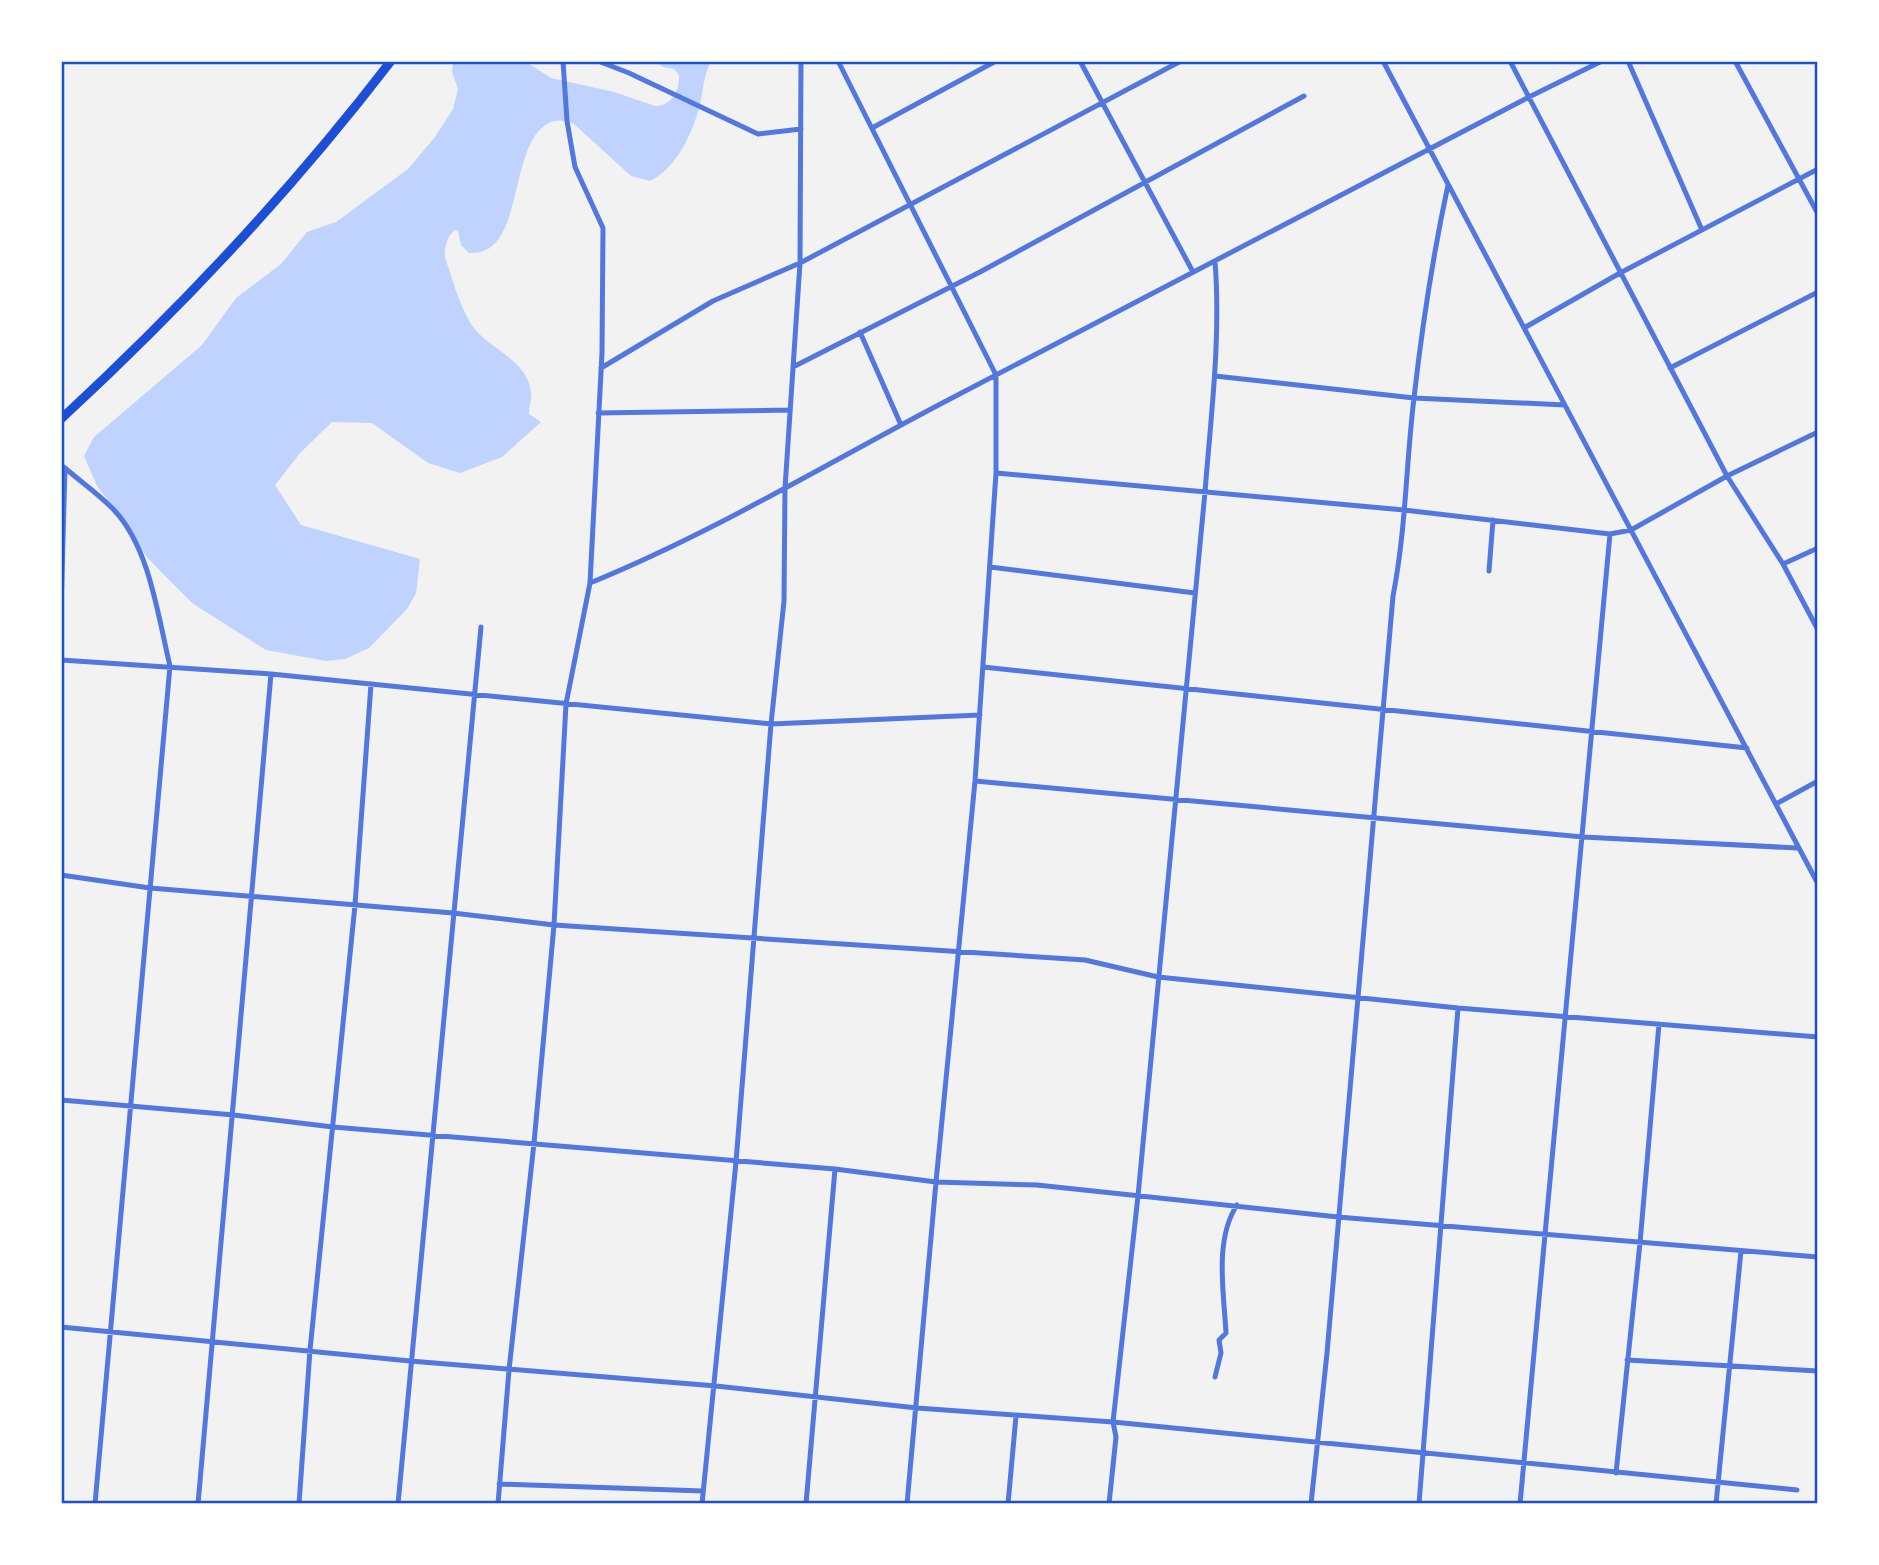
<svg xmlns="http://www.w3.org/2000/svg" width="1879" height="1565" viewBox="0 0 1879 1565" font-family="'Nunito Sans',sans-serif">
<rect width="100%" height="100%" fill="#f2f2f2"/>
<path fill="#bfd3fe" d="M453 61H524L551 78 614 92 655 106C671 106 680 91 679 75L674 69 663 67 656 61H711C704 75 703 90 700 104 693 132 677 168 650 181L631 176 574 124C564 119 553 119 544 126 508 153 524 257 469 253L461 245 458 231 455 230C447 236 444 248 445 258 453 280 459 305 471 324 488 350 527 358 531 392 532 399 529 407 529 414L541 422 502 457 460 473 428 463 372 423 332 422 300 453 275 485 301 525 420 559 416 593 407 609 369 648 345 659 326 661 266 650 192 603 167 578 146 556 118 513 97 486 84 456 94 437 202 345 236 298 281 264 307 232 336 222 408 169 435 137 453 109 458 89 452 72Z"/>
<g fill="none" stroke-linecap="round" stroke-linejoin="round">
<path stroke="#5277de" stroke-width="5" d="M563 61 567 121 575 167 603 228 602 353 590 583
M598 61 629 73 758 134 801 129
M838 61 996 375V473L975 781 936 1182 907 1504
M1080 61 1193 272
M1383 61 1818 884
M1510 61 1727 476 1783 564 1818 630
M1628 61 1702 230
M1735 61 1818 214
M872 128 996 61
M1524 328 1620 273 1818 169
M860 332 901 425
M793 367 980 272 1304 96
M601 368 713 301 800 263 1181 61
M1670 368 1818 292
M1215 376 1414 398 1565 405
M598 413 790 410
M61 465 65 468 61 610
M65 468C81 482 100 495 114 510 150 548 158 617 170 666L95 1504
M996 473 1404 510 1610 534 1631 530 1727 476 1818 432
M1783 564 1818 548
M990 567 1195 593
M1489 571 1493 520
M61 660 271 674 771 724 980 715
M983 667 1747 748
M975 781 1583 837 1797 848
M1776 804 1818 781
M61 875 150 888 453 913 554 925 1085 960 1158 977 1458 1008 1818 1037
M61 1100 234 1115 333 1127 835 1169 936 1182 1037 1185 1338 1217 1818 1257
M61 1327 410 1361 716 1386 917 1408 1113 1422 1797 1490
M1627 1360 1818 1371
M1215 1377 1221 1353 1219 1340 1226 1333C1224 1293 1214 1240 1237 1205
M1616 1473 1640 1243 1659 1024
M499 1484 703 1491
M198 1504 271 674
M299 1504 310 1350 355 905 371 684
M398 1504 481 627
M498 1504 509 1370 534 1143 554 925 566 704 590 583C715 532 831 461 950 399 1142 298 1336 199 1529 97L1602 61
M702 1504 736 1162 771 724 784 601 785 488 800 263 801 61
M806 1504 835 1169
M1008 1504 1016 1416
M1109 1504 1116 1437 1113 1422 1138 1196 1205 492C1211 415 1221 338 1215 261
M1311 1504 1327 1353 1393 596C1406 530 1406 463 1414 398 1422 327 1433 255 1448 185
M1419 1504 1458 1008
M1520 1504 1610 534
M1716 1504 1741 1251"/>
<path stroke="#1d4ed8" stroke-width="9" d="M61 419C181 308 292 190 391 61"/>
</g>
<rect width="1879" height="1565" fill="none" stroke="#ffffff" stroke-width="126"/>
<rect x="63" y="63" width="1753" height="1439" fill="none" stroke="#1d4ed8" stroke-width="2.5"/>
</svg>
